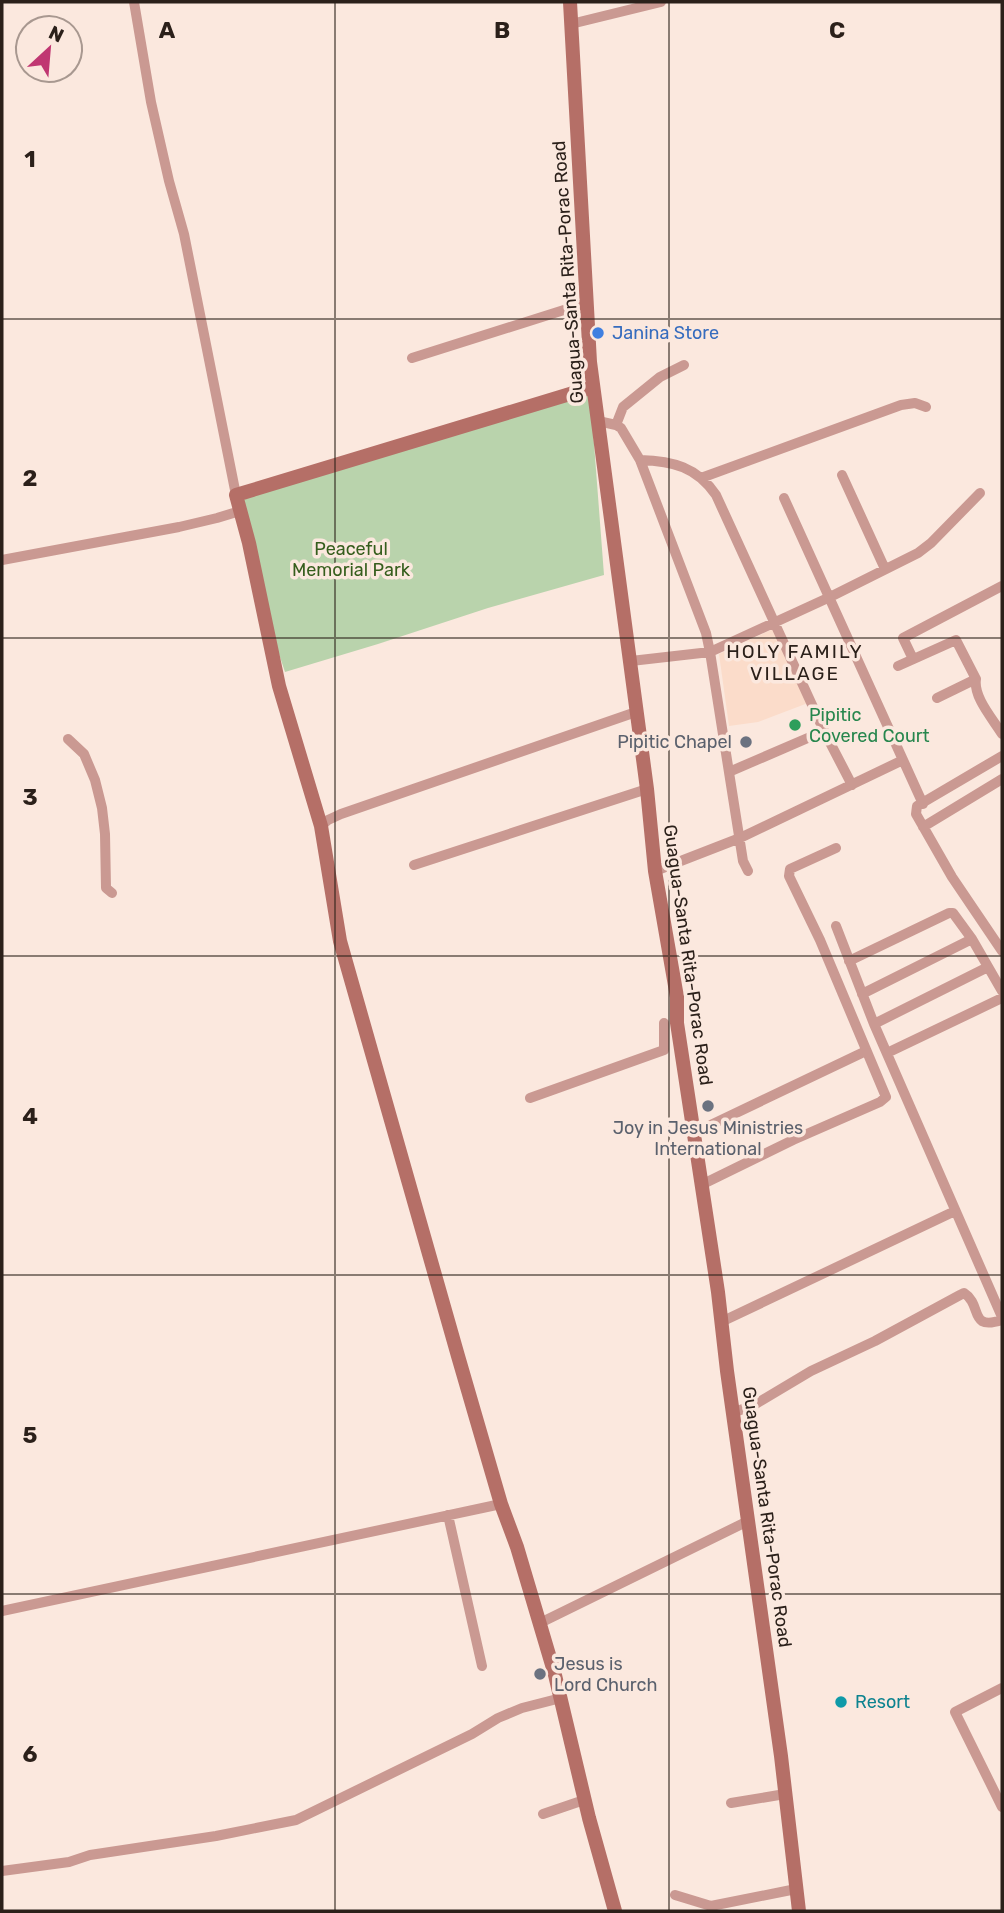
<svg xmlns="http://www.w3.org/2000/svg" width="1004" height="1913" viewBox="0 0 1004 1913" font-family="Rubik,sans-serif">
<rect width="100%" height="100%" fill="#fbe8de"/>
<path fill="#fbdcca" d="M773 629 808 703 758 722 729 726 719 654Z"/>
<path fill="#b9d3ac" d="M590 391 604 575 488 608 378 644 285 672 275 642 243 499Z"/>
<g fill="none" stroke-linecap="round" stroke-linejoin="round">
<path stroke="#ca9992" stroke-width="10" d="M134 2 151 102 169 181 184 234 236 495
M571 24 661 2
M412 358 586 303
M598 421 616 425 621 428 640 460 706 633 710 652 743 861 748 871
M616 425 623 407 660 377 684 365
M640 460C673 461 697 467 716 495L824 731 852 785
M842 475 885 569
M701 478 901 405 915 403 926 407
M784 498 923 804
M2 560 179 527 217 518 240 511
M913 659 903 638 1002 586
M631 661 710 652 830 597 918 553 931 543 980 493
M898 666 956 640 976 679C973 697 993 719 1002 734
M937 698 976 679
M68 739 84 754 95 780 102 808 105 834 106 888 112 893
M1002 756 917 806 916 814 952 877 1002 951
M729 772 824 731
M321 826 328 820 341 814 636 712
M923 827 1002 779
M414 865 647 789
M655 871 740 838 903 760
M836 926 874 1024 1002 1317
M849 961 949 913H953L972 939 1002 991
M862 994 972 939
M874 1024 988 967
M887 1053 1002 998
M530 1098 664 1050V1023
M694 1133 866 1051
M701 1185 793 1140 880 1102 886 1097 820 940 789 876 790 869 836 848
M721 1322 955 1211
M732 1413 754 1405 811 1371 875 1341 960 1295 964 1293C983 1305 968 1331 1002 1320
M448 1515 482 1666
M2 1611 501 1504
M540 1623 748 1521
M1002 1688 955 1712 1002 1807
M731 1803 785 1794
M543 1814 584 1800
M2 1871 69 1862 90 1855 216 1836 296 1820 472 1734 498 1718 522 1708 561 1698
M675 1895 711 1906 796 1889"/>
<path stroke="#b56f67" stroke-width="14" d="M570 2 590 362 647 789 655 871 677 997V1023L718 1292 727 1371 781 1756 799 1911
M593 387 236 495 249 543 279 686 321 826 340 941 458 1356 501 1504 517 1547 555 1675 589 1818 615 1911"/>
</g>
<path fill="none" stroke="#2b201a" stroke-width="2" stroke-opacity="0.55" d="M335 2V1911M669 2V1911M2 319H1002M2 638H1002M2 956H1002M2 1275H1002M2 1594H1002"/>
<circle fill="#3f7fe0" stroke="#fbe8de" stroke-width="2.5" cx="598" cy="333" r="7"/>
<circle fill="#2e9e5b" stroke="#fbe8de" stroke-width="2.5" cx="795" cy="725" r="7"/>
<g fill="#6b7280" stroke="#fbe8de" stroke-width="2.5">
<circle cx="746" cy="742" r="7"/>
<circle cx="708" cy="1106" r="7"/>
<circle cx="540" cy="1674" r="7"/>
</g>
<circle fill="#0f9aa8" stroke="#fbe8de" stroke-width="2.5" cx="841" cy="1702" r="7"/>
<g text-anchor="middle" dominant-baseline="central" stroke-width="7" stroke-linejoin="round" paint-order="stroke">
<g font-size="18" fill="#2b201a" stroke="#fbe8de">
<text transform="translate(568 272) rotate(-94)">Guagua-Santa Rita-Porac Road</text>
<text transform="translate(688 955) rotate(82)">Guagua-Santa Rita-Porac Road</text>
<text transform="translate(767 1517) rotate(82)">Guagua-Santa Rita-Porac Road</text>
</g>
<g font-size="18" fill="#366cbe" stroke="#fbe8de" text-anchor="start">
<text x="612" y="333">Janina Store</text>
</g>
<g font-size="18" fill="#365e1d" stroke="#fbe8de">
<text x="351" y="549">Peaceful<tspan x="351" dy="21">Memorial Park</tspan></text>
</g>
<g font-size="18" fill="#27864d" stroke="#fbe8de" text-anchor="start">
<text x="809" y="715">Pipitic<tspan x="809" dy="21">Covered Court</tspan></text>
</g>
<g font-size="18" fill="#5b616d" stroke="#fbe8de" text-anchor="end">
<text x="732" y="742">Pipitic Chapel</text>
<text x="708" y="1128" text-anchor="middle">Joy in Jesus Ministries<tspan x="708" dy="21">International</tspan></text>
<text x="554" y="1664" text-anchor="start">Jesus is<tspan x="554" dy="21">Lord Church</tspan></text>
</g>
<g font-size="18" fill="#0d838f" stroke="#fbe8de" text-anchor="start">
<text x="855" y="1702">Resort</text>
</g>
<g font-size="19" letter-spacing="2" fill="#2b201a" stroke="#fbe8de">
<text x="795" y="651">HOLY FAMILY<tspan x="795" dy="22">VILLAGE</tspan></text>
</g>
</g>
<g font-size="23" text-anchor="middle" font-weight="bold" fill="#2b201a" stroke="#fbe8de" stroke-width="7" stroke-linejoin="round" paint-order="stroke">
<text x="167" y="38">A</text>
<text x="502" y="38">B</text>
<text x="837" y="38">C</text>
<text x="30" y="167">1</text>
<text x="30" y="486">2</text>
<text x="30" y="805">3</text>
<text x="30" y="1124">4</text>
<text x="30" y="1443">5</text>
<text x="30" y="1762">6</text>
</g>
<rect width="1004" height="1913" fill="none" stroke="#2b201a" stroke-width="7"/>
<g transform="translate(49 49) rotate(26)"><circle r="33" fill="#fbe8de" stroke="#a89890" stroke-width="2"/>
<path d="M0-5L12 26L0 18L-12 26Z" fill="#c03772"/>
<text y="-10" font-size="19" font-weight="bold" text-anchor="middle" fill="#2b201a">N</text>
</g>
</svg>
